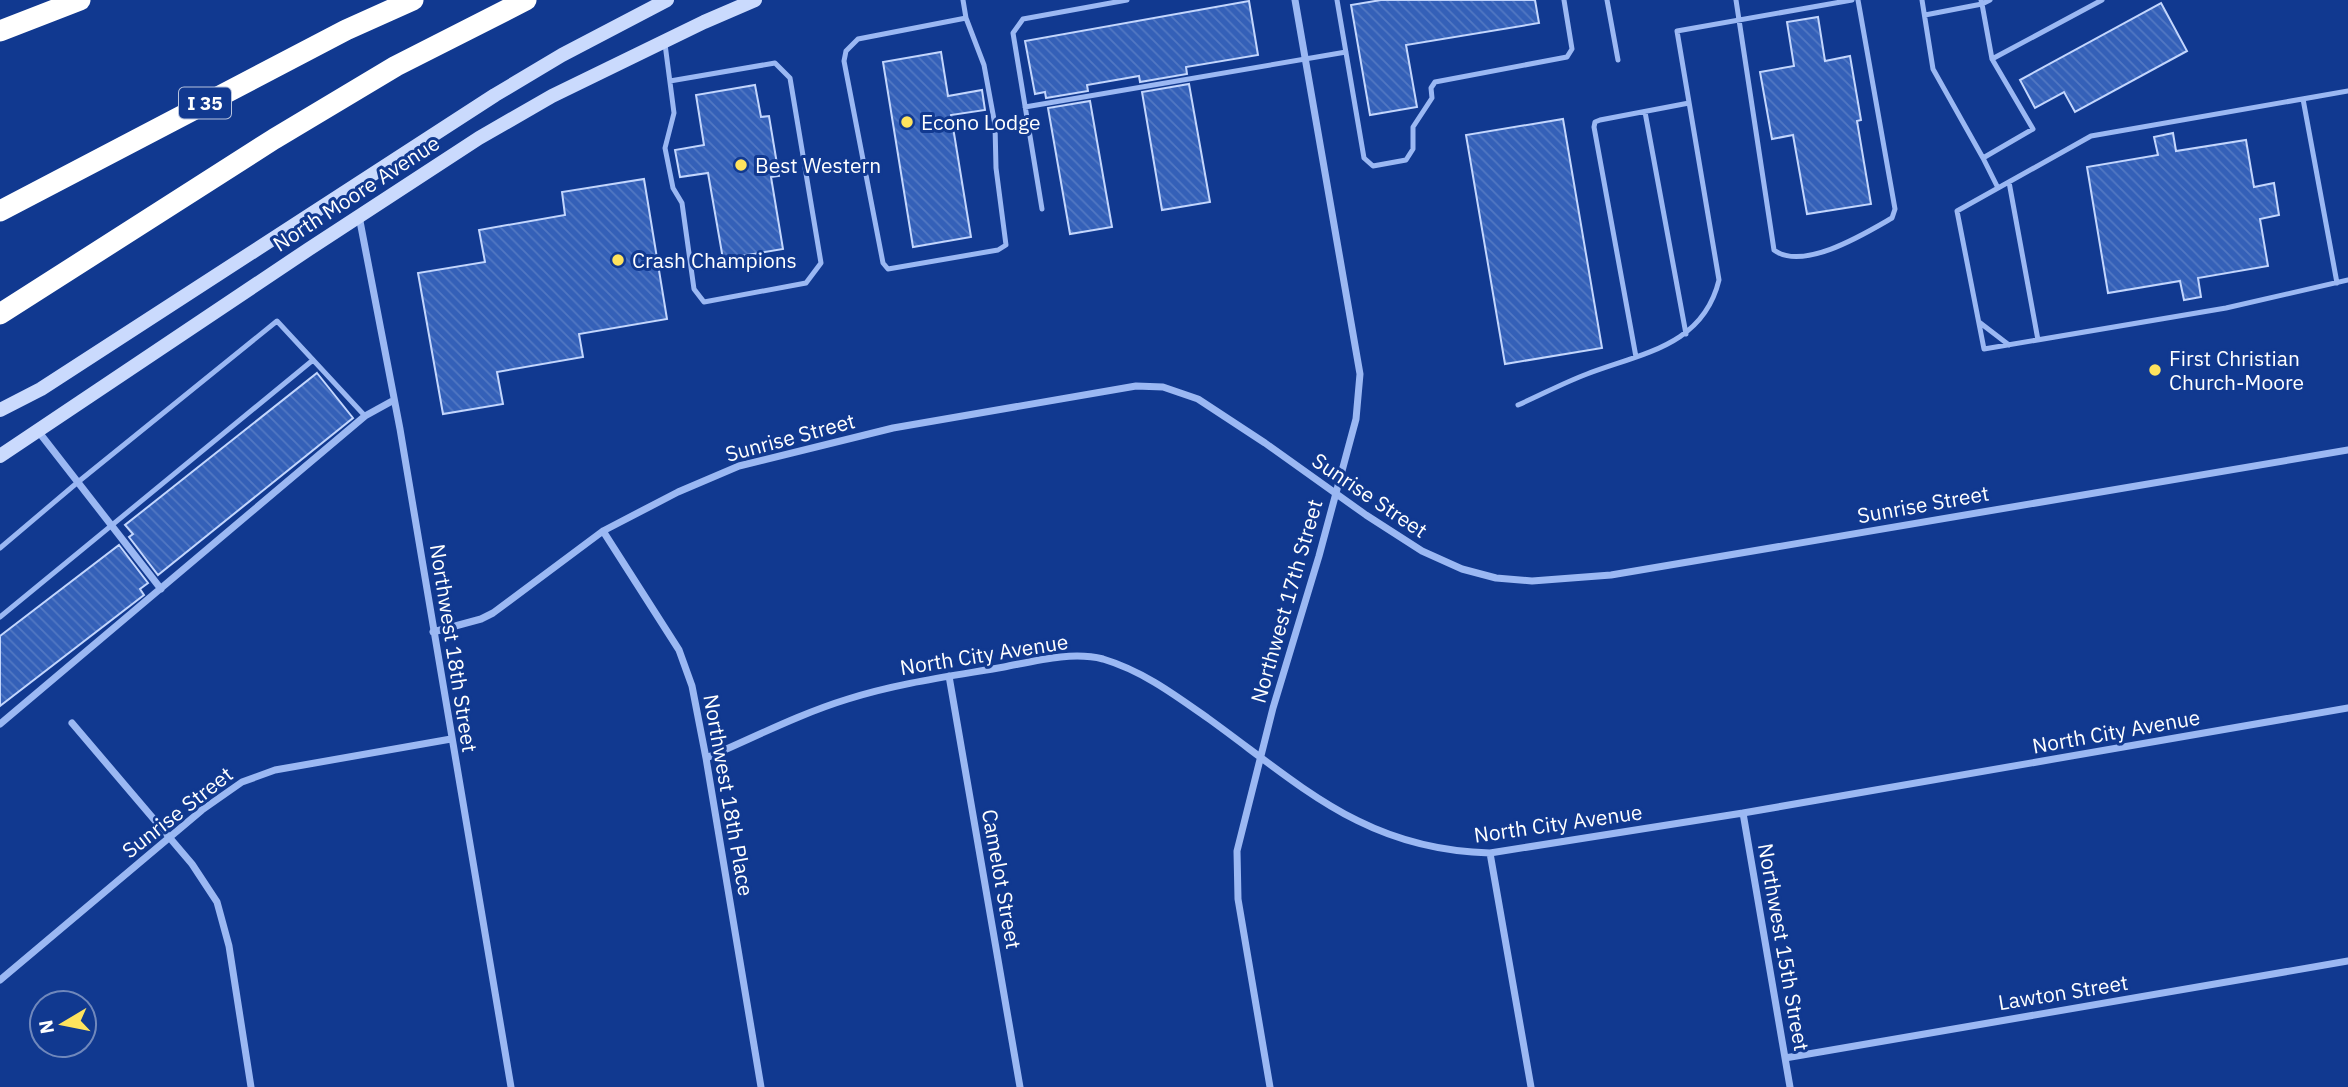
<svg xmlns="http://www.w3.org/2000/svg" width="2348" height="1087" viewBox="0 0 2348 1087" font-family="'IBM Plex Sans',sans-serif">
<defs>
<pattern id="building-back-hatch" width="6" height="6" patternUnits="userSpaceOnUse" patternTransform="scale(1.75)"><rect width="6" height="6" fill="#3460b8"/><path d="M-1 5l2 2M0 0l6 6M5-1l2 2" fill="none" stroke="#5278c3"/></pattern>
</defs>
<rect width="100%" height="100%" fill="#113990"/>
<path fill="url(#building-back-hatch)" stroke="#c3d6fd" stroke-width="2" d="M1381 0H1535L1539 23 1406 45 1417 107 1370 115 1351 5Z
M1249 1 1258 55 1186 67 1187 74 1140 82 1139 76 1087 85 1088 91 1046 98 1045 92 1035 94 1025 41Z
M2161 3 2187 51 2075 112 2064 92 2035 108 2020 80Z
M1818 17 1825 61 1850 56 1861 120 1857 121 1871 204 1807 214 1793 135 1772 139 1760 72 1794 66 1787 22Z
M941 52 948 96 982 90 985 110 951 115 971 237 913 247 883 62Z
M1189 84 1210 202 1162 210 1142 92Z
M755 85 761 117 769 116 779 176 771 177 783 249 723 259 708 173 680 177 675 150 704 145 696 95Z
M1090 101 1112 227 1070 234 1048 108Z
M1563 119 1602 348 1505 364 1466 135Z
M2173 133 2176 151 2246 140 2254 187 2274 183 2279 215 2260 219 2268 266 2198 278 2201 297 2184 300 2180 281 2108 293 2087 167 2158 155 2154 137Z
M644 179 667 319 579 334 583 357 497 372 503 404 443 414 418 273 485 262 479 230 565 215 562 192Z
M317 373 353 418 158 575 129 537 133 534 125 525Z
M119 545 148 583 140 589 144 595 0 706V636Z"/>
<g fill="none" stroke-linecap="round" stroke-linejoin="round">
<path stroke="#9bb8f3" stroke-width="5" d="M963 0 966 18 984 65 995 125 996 168 1006 245 998 250 888 269 883 263 844 61 846 51 858 39 966 18
M1337 0 1364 158 1373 166 1406 160 1413 149V127L1432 98 1431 88 1435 82 1567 57 1572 49 1564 0
M1607 0 1618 60
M1736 0 1774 250C1803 272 1866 233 1892 218L1895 209 1858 0
M1922 0 1933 69 1983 158 2033 129 1992 59
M1990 0 1982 4 1992 59 2102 0
M1925 15 1982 4 1981 0
M665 44 674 113 665 148 673 188 682 203 694 289 704 302 806 283 821 263 790 78 775 63 670 81
M2348 91 2091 136 1957 211 1984 349 2226 308 2348 280
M2303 99 2337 283
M1025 107 1346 52
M1645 112 1686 334
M1983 158 1998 188
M2009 182 2038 340
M1042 209 1013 33 1023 19 1127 0
M1979 322 2009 345
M1636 357 1594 127 1595 122 1600 120 1689 103
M1518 405C1541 395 1563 383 1587 374 1642 353 1703 346 1719 280L1677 31 1852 0
M0 548 78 482 277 321 365 416
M0 617 313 360"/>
<path stroke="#9bb8f3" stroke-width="7" d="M359 216 400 429 511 1087
M38 431 161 589
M603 531 679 650 692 686 706 758 761 1087
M433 632 481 619 493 613 603 531 678 492 739 466 893 428 1136 386 1163 387 1198 399 1265 443 1366 515 1422 551 1462 569 1496 578 1532 581 1611 575 2348 450
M949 676 1020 1087
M72 723 192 864 217 902 229 946 251 1087
M0 724 365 416 394 400
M706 758C753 738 799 714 848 699 898 683 952 676 1004 667 1035 661 1072 651 1103 659 1143 671 1175 695 1209 719 1303 787 1366 850 1490 853L1743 813 2348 708
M1743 813 1790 1087
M1490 853 1531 1087
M0 980 202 810 242 782 275 770 451 739
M1785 1058 2348 961
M1270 1087 1238 899 1237 851 1273 708 1319 556 1356 419 1360 374 1295 0"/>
<path stroke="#cadafd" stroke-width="14" d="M0 410 41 389 495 95 562 55 667 0
M0 456 309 249 479 138 552 96 704 22 755 0"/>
<path stroke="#fff" stroke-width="21" d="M0 31 80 0
M0 211 346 30 413 0
M0 314 274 139 396 66 526 0"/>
</g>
<g fill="#ffe35d" stroke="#113990" stroke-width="2.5">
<circle cx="907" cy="122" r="7"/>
<circle cx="741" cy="165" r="7"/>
<circle cx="618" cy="260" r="7"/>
<circle cx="2155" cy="370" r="7"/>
</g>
<g text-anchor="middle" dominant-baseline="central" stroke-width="6" stroke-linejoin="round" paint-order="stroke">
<rect fill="#113990" stroke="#b8c4de" stroke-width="2" x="179" y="87.5" width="52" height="31" rx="5"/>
<g font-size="19" font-weight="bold" fill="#fff">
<text x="205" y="103">I 35</text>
</g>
<g font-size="21" fill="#fff" stroke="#113990" text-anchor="start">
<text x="921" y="122">Econo Lodge</text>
<text x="755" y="165">Best Western</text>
<text x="632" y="260">Crash Champions</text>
<text x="2169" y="358">First Christian<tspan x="2169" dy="24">Church-Moore</tspan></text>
</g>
<g font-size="21" fill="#fff" stroke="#113990">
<text transform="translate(356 193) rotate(-33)">North Moore Avenue</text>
<text transform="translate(790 437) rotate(-15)">Sunrise Street</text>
<text transform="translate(1370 495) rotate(34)">Sunrise Street</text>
<text transform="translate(1923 504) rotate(-10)">Sunrise Street</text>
<text transform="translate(1286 601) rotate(-74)">Northwest 17th Street</text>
<text transform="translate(454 648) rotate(81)">Northwest 18th Street</text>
<text transform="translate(984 654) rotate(-9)">North City Avenue</text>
<text transform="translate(2116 731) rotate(-10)">North City Avenue</text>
<text transform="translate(729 795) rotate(80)">Northwest 18th Place</text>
<text transform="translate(177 812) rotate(-38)">Sunrise Street</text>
<text transform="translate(1558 823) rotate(-8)">North City Avenue</text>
<text transform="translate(1002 879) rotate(80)">Camelot Street</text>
<text transform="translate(1784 947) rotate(80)">Northwest 15th Street</text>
<text transform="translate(2063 992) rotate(-9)">Lawton Street</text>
</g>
</g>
<g transform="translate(63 1024) rotate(260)"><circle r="33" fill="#113990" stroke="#7088bc" stroke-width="2"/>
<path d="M0-5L12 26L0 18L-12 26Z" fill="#ffe35d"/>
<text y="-10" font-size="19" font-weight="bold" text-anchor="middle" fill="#ffffff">N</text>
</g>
</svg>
